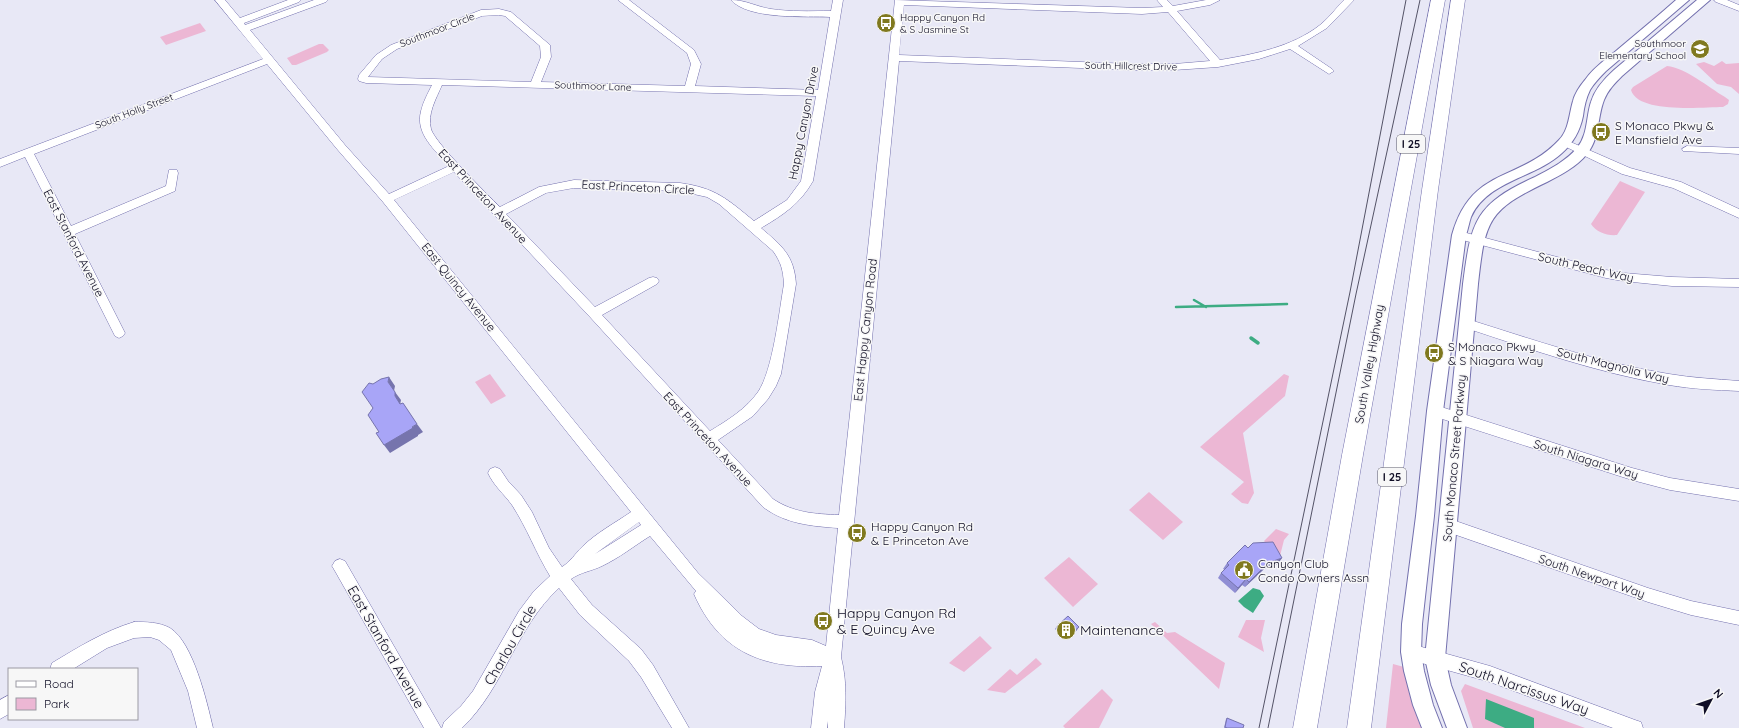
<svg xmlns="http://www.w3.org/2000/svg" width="1739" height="728" viewBox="0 0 1739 728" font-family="Quicksand,sans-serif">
<rect width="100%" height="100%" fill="#e8e8f6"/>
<path fill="#ecb7d4" d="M200 23 206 31 166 45 160 37Z
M319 44H323L329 50 327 52 296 65H292L287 58Z
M1722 61 1726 64 1739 63V94L1731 87 1717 84 1696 64 1704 62 1714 66Z
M1667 66C1686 68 1708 87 1725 97L1729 100 1728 104 1723 107C1703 107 1638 114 1631 90L1633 87Z
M1620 181 1645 192 1617 235C1607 236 1596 232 1591 224Z
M490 374 506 396 491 404 475 382Z
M1284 374 1289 376 1285 396 1243 433 1254 493 1248 504 1242 503 1231 494 1244 482 1200 447Z
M1149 492 1183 522 1163 540 1129 510Z
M1276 529 1289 534 1284 540 1278 564 1269 547 1264 541Z
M1069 557 1098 584 1073 607 1044 578Z
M1246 620H1265L1261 638 1264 652 1238 637Z
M1155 622 1167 633 1175 632 1225 663 1219 689 1151 624Z
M980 636 992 648 964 672 949 663Z
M1036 658 1042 664 1005 693 987 690 1010 669 1017 675Z
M1393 664 1404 667 1410 697 1421 728H1386Z
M1465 684 1574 724 1585 728H1473L1461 691Z
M1102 689 1113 700 1099 728H1065L1063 726Z"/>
<path fill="#3dac83" d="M1253 588 1260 590 1264 596 1253 613 1244 607 1238 601Z
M1486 699 1534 718V728H1505L1485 719Z"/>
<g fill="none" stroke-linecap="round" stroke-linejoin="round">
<path stroke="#3dac83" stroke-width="2.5" d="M1194 300 1206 307
M1176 307 1287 304"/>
<path stroke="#3dac83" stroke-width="3.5" d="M1251 338 1258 343"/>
<defs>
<path id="minor" d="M215 0H225L240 18 288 0H301L299 2 244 23 245 25 314 0H328L326 2 250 30 345 145 389 194 449 166C435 150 415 134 421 111 423 102 428 93 432 85L366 83 359 81 358 79 359 75 376 55 391 45 481 10 499 9 511 12 550 45 551 57 541 82 685 86 691 64 687 53 618 0H629L694 50 701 64 695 86 818 90 830 17C806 16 749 20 731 0 746 0 757 7 771 9 791 12 811 11 831 11L833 0H843L813 181C800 204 783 215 761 228 782 246 794 255 796 284L781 374 776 386 768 399 753 416 718 440 773 499C794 513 815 514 839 515L895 0 1142 8 1163 7 1157 0H1167L1173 6 1206 0H1220L1210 5 1177 11 1220 60C1255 54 1292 47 1320 25 1329 18 1336 8 1344 0H1354L1327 28 1298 46 1332 69 1334 71 1329 74 1290 49 1259 59 1218 67 1174 70H1133L899 61 841 657C847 681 846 703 844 728H828V721L827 728H811L815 692 822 666C762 669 719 651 694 594L696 591 650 536C634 546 619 558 602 566 592 571 581 572 571 579L592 605 641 649 653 665 689 728H672L641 677 629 661 580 615 559 588C516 627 504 688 462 728H442L444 722 461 706 473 691 519 611 534 591 550 576C536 553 527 528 512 505 504 494 494 486 488 473L490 469 495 467 500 469 508 481 521 495 532 512 549 548 562 567C571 561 575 554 582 547 596 533 615 523 631 512L383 202 337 149 267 64 34 154 71 226 166 186 169 170H177L178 173 175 191 75 234 125 333 123 336 119 338 115 336 25 157 0 167V159L263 59ZM904 5 1142 14 1168 12 1210 61 1174 64H1133L899 55ZM499 15 505 16 540 46 541 57 531 82 368 77 382 59 397 49 482 16ZM442 85 816 96 801 181 787 200 754 221C727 199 716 188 680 183L574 180 539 187 500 207C487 194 435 143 431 129 427 114 436 99 442 85ZM454 172 590 317 763 507C786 524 811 526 838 528L826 646 812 640 776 635 759 629 742 616 698 573 394 200ZM574 188 680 191 707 197 719 204 773 251C781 262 783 270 784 284 779 312 773 370 758 392 746 409 728 420 710 431L602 315 657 284 659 281 657 278 653 277 649 278 595 307 506 214 546 193ZM639 522 641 525 595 554Z
M1714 0H1727L1739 5V11L1716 2Z
M1566 140 1630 168 1681 182 1739 209V218L1673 188 1622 174 1562 145 1561 143 1562 141Z
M1687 146 1739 148V154L1683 151 1682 149Z
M1459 231 1606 270 1623 273 1672 277 1739 279V287L1672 286 1623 281 1606 278 1455 238 1453 235 1455 232Z
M1467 319C1534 340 1600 363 1669 374 1692 378 1716 379 1739 381V391C1716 390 1692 389 1669 385 1598 373 1530 349 1463 327L1461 324 1463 321Z
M1435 405 1632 468 1670 478 1739 489V501L1670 490 1632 480 1430 415 1428 411 1430 407Z
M1447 518 1648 588 1691 601 1739 611V625L1691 615 1648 602 1442 530 1440 525 1442 520Z
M340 559 345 561 441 728H424L335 571 332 566 335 561Z
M134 622C146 622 159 622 170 628 193 642 207 702 213 728H197L188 691 171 650 159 640 150 637 134 638 107 648 73 669H50L52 663C79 647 104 631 134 622Z
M1411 644 1490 666 1635 720 1641 722 1643 728H1613L1490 682 1411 660 1405 658 1403 652 1405 646Z
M9 695V714L0 719V700Z"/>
<path id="major" d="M1676 0H1689L1606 71C1600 77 1594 83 1590 90 1586 98 1584 107 1583 116 1580 131 1573 143 1562 153 1535 178 1487 181 1471 217 1469 223 1468 229 1466 235L1443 411 1434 516 1422 624 1421 652 1424 671 1433 705 1442 728H1422L1413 705 1404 671 1401 652 1402 624 1416 516 1427 411 1452 235C1471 166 1520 182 1559 140 1569 130 1569 114 1573 101 1575 93 1580 86 1585 80 1593 68 1605 60 1616 51 1636 34 1657 17 1676 0Z
M1697 0H1710L1622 76C1615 83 1608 90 1604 100 1597 118 1600 138 1587 154 1576 167 1561 175 1547 182 1488 210 1485 220 1478 284L1445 658 1451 685 1467 728H1447L1431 685 1425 658 1463 284C1471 221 1475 204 1535 177 1550 169 1566 161 1577 148 1588 135 1586 117 1591 102 1595 89 1604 79 1614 70Z"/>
<path id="highway" d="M1431 0H1445L1363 455 1317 728H1293L1342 455Z
M1451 0H1465L1438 190 1371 728H1347L1422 190Z"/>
</defs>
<use href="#minor" stroke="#7370ae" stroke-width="1"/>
<use href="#major" stroke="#7370ae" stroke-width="2"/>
<use href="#highway" stroke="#7370ae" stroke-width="1"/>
<use href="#minor" fill="#fff" fill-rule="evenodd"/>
<use href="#major" fill="#fff" fill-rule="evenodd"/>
<use href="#highway" fill="#fff" fill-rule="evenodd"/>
<path stroke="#535266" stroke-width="1" d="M1259 728 1350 292 1406 0
M1268 728 1356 294 1420 0"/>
</g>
<path fill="#908ed4" d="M1248 548 1278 564 1264 569 1245 587 1242 585 1235 593 1218 578 1221 573 1225 570 1223 569 1227 563Z
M1057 626 1077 630 1066 640 1055 629Z
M1227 718 1243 728H1224L1226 719Z"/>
<path fill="#7674ad" d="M389 377 395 386 394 391 388 382Z
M395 392 401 400 400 405 395 396Z
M417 424 423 432 418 435V436L390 453 384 445Z
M1282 558 1278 564 1264 569 1245 587 1249 582 1268 563Z
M1246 579 1242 585 1235 593 1238 588Z
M1079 627 1077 630 1066 640 1067 637Z"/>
<path fill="#a8a5f7" stroke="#7674ad" d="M389 377 388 382 395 392V396L400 404 403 403 417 424 412 427 413 428 384 445 376 433 379 432 368 415 373 408 362 392 369 383 373 384 381 379Z
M1273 542 1282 558 1268 563 1249 582 1246 579 1238 588 1221 573 1229 565 1227 563 1245 545 1248 548 1253 543Z
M1068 616 1079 627 1067 637 1057 626Z
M1227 718 1244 725 1243 728H1227L1225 727Z"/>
<defs>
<symbol id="bus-disc" viewBox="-11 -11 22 22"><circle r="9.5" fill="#80791f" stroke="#f7f7f7"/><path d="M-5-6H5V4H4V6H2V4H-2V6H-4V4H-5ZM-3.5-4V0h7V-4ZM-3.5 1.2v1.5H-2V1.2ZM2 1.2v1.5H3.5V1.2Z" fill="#fff"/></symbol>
<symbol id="school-disc" viewBox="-11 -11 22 22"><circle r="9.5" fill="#80791f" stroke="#f7f7f7"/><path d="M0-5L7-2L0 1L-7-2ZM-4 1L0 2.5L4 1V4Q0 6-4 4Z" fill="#fff"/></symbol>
<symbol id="civic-disc" viewBox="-11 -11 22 22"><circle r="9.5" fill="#80791f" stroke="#f7f7f7"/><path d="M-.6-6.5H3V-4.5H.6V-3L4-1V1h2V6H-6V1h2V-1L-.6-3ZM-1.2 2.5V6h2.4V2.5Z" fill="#fff"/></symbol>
<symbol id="building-disc" viewBox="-11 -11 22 22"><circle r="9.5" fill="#80791f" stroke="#f7f7f7"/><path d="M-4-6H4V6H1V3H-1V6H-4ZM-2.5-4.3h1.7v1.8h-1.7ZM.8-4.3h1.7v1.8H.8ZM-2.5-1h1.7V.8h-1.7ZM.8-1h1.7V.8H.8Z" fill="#fff"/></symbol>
</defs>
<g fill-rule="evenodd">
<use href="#bus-disc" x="875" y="12" width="22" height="22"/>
<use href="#school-disc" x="1689" y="38" width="22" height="22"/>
<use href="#bus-disc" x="1590" y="121" width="22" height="22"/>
<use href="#bus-disc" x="1423" y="342" width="22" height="22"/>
<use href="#bus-disc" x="846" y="522" width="22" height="22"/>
<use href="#civic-disc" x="1233" y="559" width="22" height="22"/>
<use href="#bus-disc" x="812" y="610" width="22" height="22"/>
<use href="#building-disc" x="1055" y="619" width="22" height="22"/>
</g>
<g text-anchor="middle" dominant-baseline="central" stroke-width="3" stroke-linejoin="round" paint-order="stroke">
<g font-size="10" fill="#100e25" stroke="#f7f7f7" text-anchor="start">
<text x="900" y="17">Happy Canyon Rd<tspan x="900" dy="12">&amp; S Jasmine St</tspan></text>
<text x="1686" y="43" text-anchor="end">Southmoor<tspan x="1686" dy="12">Elementary School</tspan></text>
</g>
<g font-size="10" fill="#100e25" stroke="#f7f7f7">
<text transform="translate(437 30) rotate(-21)">Southmoor Circle</text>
<text transform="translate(1131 66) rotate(1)">South Hillcrest Drive</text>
<text transform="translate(593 86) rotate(2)">Southmoor Lane</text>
<text transform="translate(134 111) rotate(-21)">South Holly Street</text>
</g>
<g fill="#f7f7f7" stroke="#555464" stroke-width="1">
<rect x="1397" y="135" width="28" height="18" rx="3"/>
<rect x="1378" y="468" width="28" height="18" rx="3"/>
</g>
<g font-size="11" font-weight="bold" fill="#100e25">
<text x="1411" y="144">I 25</text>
<text x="1392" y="477">I 25</text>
</g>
<g font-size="12" fill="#100e25" stroke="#f7f7f7">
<text transform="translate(803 123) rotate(-79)">Happy Canyon Drive</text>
<text transform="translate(638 187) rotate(3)">East Princeton Circle</text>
<text transform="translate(483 196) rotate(47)">East Princeton Avenue</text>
<text transform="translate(74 243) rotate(63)">East Stanford Avenue</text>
<text transform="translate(1586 267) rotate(13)">South Peach Way</text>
<text transform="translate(459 287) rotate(51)">East Quincy Avenue</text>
<text transform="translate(865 330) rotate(-84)">East Happy Canyon Road</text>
<text transform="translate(1369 364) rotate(-80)">South Valley Highway</text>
<text transform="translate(1613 365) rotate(14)">South Magnolia Way</text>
<text transform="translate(708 439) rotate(47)">East Princeton Avenue</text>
<text transform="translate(1454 458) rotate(-85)">South Monaco Street Parkway</text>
<text transform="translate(1586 459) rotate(17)">South Niagara Way</text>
<text transform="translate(1592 576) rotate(19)">South Newport Way</text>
</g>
<g font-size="12" fill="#100e25" stroke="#f7f7f7" text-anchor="start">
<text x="1615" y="125">S Monaco Pkwy &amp;<tspan x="1615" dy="14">E Mansfield Ave</tspan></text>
<text x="1448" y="346">S Monaco Pkwy<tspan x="1448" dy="14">&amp; S Niagara Way</tspan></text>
<text x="871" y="526">Happy Canyon Rd<tspan x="871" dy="14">&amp; E Princeton Ave</tspan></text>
<text x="1258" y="563">Canyon Club<tspan x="1258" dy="14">Condo Owners Assn</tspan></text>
</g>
<g font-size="14" fill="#100e25" stroke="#f7f7f7" text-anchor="start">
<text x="837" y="613">Happy Canyon Rd<tspan x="837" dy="16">&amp; E Quincy Ave</tspan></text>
<text x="1080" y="630">Maintenance</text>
</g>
<g font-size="14" fill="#100e25" stroke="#f7f7f7">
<text transform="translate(510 645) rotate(-60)">Charlou Circle</text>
<text transform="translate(386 647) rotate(60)">East Stanford Avenue</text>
<text transform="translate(1524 688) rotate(19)">South Narcissus Way</text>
</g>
</g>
<rect x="8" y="668" width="130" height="52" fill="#f7f7f7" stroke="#9b9aa3"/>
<rect x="16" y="681" width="20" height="6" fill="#ffffff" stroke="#9b9aa3"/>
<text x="44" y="688" font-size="12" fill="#100e25">Road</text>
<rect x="16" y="698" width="20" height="12" fill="#ecb7d4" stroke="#9b9aa3"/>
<text x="44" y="708" font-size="12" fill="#100e25">Park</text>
<g transform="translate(1711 700) rotate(49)" stroke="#f7f7f7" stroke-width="3" paint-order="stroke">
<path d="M0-3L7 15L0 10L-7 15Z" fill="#100e25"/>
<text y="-6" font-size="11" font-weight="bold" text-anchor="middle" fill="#100e25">N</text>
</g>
</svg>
